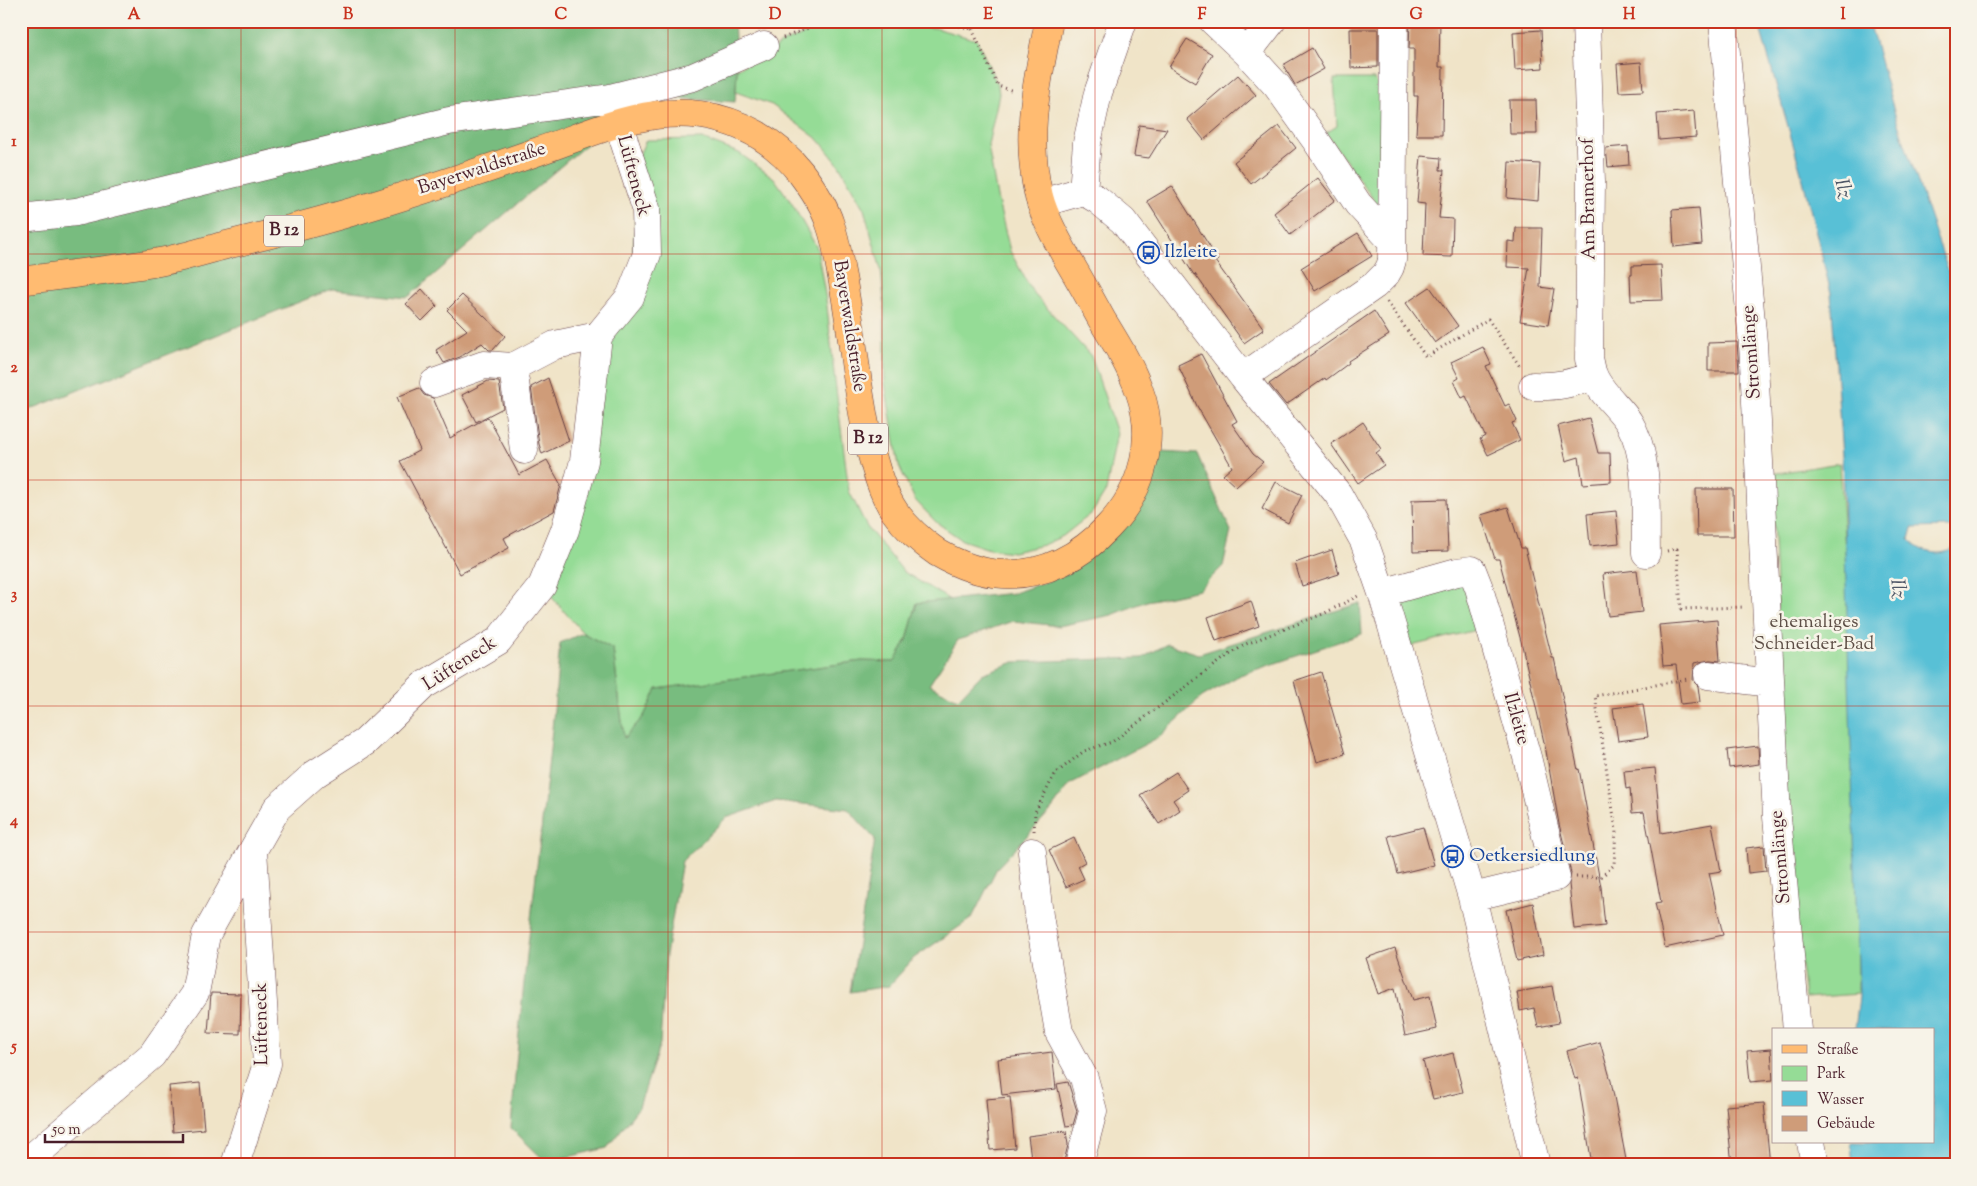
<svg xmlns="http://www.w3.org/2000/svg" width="1977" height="1186" viewBox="0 0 1977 1186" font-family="'Sorts Mill Goudy',serif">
<rect width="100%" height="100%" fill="#f7f3e8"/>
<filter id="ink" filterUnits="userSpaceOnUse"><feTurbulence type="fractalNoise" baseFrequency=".02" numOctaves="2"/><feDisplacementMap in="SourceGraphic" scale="10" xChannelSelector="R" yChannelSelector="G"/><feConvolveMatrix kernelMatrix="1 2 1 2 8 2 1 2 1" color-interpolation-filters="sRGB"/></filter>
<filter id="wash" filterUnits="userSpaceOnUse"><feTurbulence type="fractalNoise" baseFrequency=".0096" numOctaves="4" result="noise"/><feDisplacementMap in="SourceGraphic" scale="20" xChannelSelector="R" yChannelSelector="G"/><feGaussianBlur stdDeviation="1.12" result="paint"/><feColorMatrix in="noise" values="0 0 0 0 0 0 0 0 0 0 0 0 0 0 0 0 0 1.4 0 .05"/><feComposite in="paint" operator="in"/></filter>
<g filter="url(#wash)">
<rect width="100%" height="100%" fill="#f0e4c8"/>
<path fill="#95dc96" stroke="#707e60" d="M850 22 935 28 977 40 998 86 999 94 988 145 997 197 1010 251 1033 293 1091 356 1117 433 1106 491 1092 513 1063 536 1043 545 1013 552 989 549 962 540 936 522 915 500 899 466 885 383 884 304 881 270 864 209 839 165 819 140 772 105 736 92 737 69 787 41 816 30Z
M1334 79H1375L1383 97 1381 210 1326 133 1337 126Z
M702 139 739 153 774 178 791 202 817 248 827 306 834 373 849 491 867 527 904 572 950 600 917 603 907 640 894 662 862 661 658 689 644 716 624 739 613 649 583 633 542 586 565 530 598 336 630 297 639 155 646 140Z
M1839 463 1851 637 1858 812V994L1805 998 1789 868 1771 474Z
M1471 577 1484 628 1411 646 1398 596Z"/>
<path fill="#78bc7f" stroke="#616e55" d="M21 21H634L637 25 685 21H734L737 71 735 102 643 96 408 297 332 289 21 413Z
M1160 452 1197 454 1231 531 1223 566 1199 590 1147 601 1112 615 1059 626 1013 621 958 640 929 685 958 699 982 674 1014 662 1142 658 1167 644 1199 654 1360 603 1362 634 1240 675 1202 697 1159 737 1070 784 1052 809 997 868 972 918 914 958 889 986 850 992 875 839 848 809 776 801 726 818 682 861 666 955 660 1044 639 1107 607 1148 546 1162 511 1128C522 966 547 805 560 643L583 633 613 649 624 738 644 716 657 689 862 661 894 662 907 640 917 603 1014 593 1068 574 1097 551 1151 481Z"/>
<path fill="#59c0d6" stroke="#527080" d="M1758 21H1869L1896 118 1956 294V533L1950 527 1912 528 1909 539C1919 553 1941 558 1956 547V1165H1857L1852 1156 1851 1142H1933V1030H1855L1859 997 1842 456 1831 293 1801 172Z"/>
<g id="blocks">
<path fill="#cf9c79" d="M1410 21H1440L1439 67H1443L1442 135H1416L1418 96H1414V49H1409Z
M1350 29H1378V67L1351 68Z
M1541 30 1543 68 1515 70 1513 32Z
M1187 39 1212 54 1195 83 1169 67Z
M1312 48 1324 69 1295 85 1283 65Z
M1641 62 1643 91 1619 92 1617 64Z
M1238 75 1256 95 1204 140 1187 119Z
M1509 100H1536L1537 134H1510Z
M1694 111 1696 137 1659 140 1657 114Z
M1139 125 1167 129 1149 158 1134 156Z
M1279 126 1296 148 1251 184 1234 162Z
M1628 146 1629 165 1608 167 1606 148Z
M1421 156 1441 158 1440 170H1444L1439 218 1453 219 1452 257 1423 256 1425 204 1417 203Z
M1509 162 1540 164 1538 201 1507 198Z
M1318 178 1335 200 1290 235 1274 213Z
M1172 186 1218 260 1215 261 1264 329 1244 343 1195 274 1194 275 1147 201Z
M1699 208 1702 244 1674 247 1672 210Z
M1516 228H1542L1540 287 1554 289 1548 325 1520 321 1529 268 1507 267 1508 241 1515 242Z
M1358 233 1372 256 1315 291 1301 268Z
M1661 265 1663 300 1631 301 1630 275H1632V266Z
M1430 287 1458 326 1435 343 1406 303Z
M422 289 437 306 422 321 406 304Z
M462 295 505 336 493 350H489L482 343 460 357 444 363 436 350 467 330 447 310Z
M1374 311 1389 335 1348 361 1349 363 1326 380 1325 378 1286 405 1269 384Z
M1737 342 1739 371H1708V343Z
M1483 347 1491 364 1486 366 1505 406 1509 404 1517 421 1512 423 1520 440 1488 455 1480 439 1485 436 1466 396 1462 398 1454 381 1459 378 1451 362Z
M1201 354 1237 421 1232 424 1253 454 1263 462 1236 487 1223 475 1232 467 1197 406 1178 365Z
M548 378 569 441 542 454 539 444 531 387Z
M488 381 499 382 503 408 476 422 462 395Z
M419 388 424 395 433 398 450 438 488 417 519 475 547 460 561 485 554 511 504 538 509 548 460 574 400 461 420 450 397 397Z
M1589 418 1598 453H1610L1611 482 1583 484 1579 457 1566 461 1558 426Z
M1363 422 1381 449 1376 453 1384 465 1358 483 1331 444Z
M1276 482 1302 495 1288 523 1262 509Z
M1696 489H1733L1734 536H1697Z
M1446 499 1448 551 1413 552 1412 500Z
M1508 507 1521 548H1525L1552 658H1554L1578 770 1579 769 1601 887 1605 926 1574 929 1569 884 1571 873 1559 824 1546 751 1521 641 1499 559H1495L1481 515Z
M1616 511 1619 543 1590 546 1587 514Z
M1332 550 1339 574 1302 586 1295 563Z
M1637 570 1642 612 1608 616 1603 574Z
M1251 601 1259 626 1216 641 1208 617Z
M1717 620 1720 661 1710 660 1694 663 1693 681 1698 686 1700 702 1681 704 1676 665 1663 666 1659 625Z
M1321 672 1345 754 1317 762 1294 681Z
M1643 704 1648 737 1618 741 1613 708Z
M1758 746 1759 764 1729 768 1727 750Z
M1655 768 1661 833 1712 824 1721 871 1709 873 1723 935 1665 948 1655 903 1661 902 1644 812 1632 813 1630 788 1626 789 1624 771Z
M1176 772 1188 790 1173 800 1180 810 1159 824 1140 795Z
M1423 827 1434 865 1398 874 1388 836Z
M1074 838 1085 862 1078 866 1084 879 1066 887 1049 850Z
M1764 846 1766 871 1748 873 1746 848Z
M1533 903 1543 955 1517 961 1506 910Z
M1395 948 1413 1000 1430 996 1437 1029 1405 1036 1395 988 1378 994 1366 958Z
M1552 986 1559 1023 1538 1027 1534 1008 1520 1011 1517 992Z
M211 993 241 994 240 1034 208 1033Z
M1600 1042 1611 1081 1627 1165H1592L1578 1078 1575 1079 1567 1051Z
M1771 1049 1773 1080 1750 1082 1747 1051Z
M1052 1052 1056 1089 1002 1095 998 1059Z
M1453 1053 1463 1092 1433 1099 1423 1061Z
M1068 1082 1077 1111 1073 1125 1066 1126 1057 1084Z
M200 1083 204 1129 173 1132 169 1086Z
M1010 1097 1015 1148 990 1150 986 1099Z
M1764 1103 1770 1165H1732L1726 1106Z
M1066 1131 1068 1145 1064 1161 1032 1165 1028 1136Z"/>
</g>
</g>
<g filter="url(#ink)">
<use href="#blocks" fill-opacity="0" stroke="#633d43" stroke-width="1"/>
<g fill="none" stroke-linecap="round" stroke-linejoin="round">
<defs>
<path id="minor" d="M1213 21 1247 53 1277 86 1317 142 1358 204 1391 240
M1586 21 1591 182 1589 359C1591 364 1591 370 1593 374 1599 392 1620 407 1630 424 1650 459 1645 513 1646 553
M1723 21 1753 343 1777 817 1797 1030
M1247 53 1272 21
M610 98 693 77 764 46
M1083 191 1087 143 1098 93 1123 21
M1041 203 1083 191 1098 200 1123 221 1243 377 1338 494 1364 541 1382 593 1472 897 1536 1165
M21 218 76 212 449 121 610 98 646 208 647 254 630 297 598 336 584 461 565 530 542 586 498 641 424 685 365 742 315 774 277 808 253 850 267 1064 235 1165
M513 367 524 450
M1243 377 1375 285 1386 274 1390 267 1392 260 1394 21
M434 383 484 365 513 367 555 345 598 336
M1533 386C1557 387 1571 384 1593 375
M1382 593 1457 572 1472 570 1479 588 1527 757 1556 877 1472 897
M1708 675 1770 683
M1032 852 1039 916 1059 1032 1084 1078 1093 1111 1079 1165
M1811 1142 1815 1165
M23 1165 152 1055 195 993 206 935 253 850"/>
<path id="major" d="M21 281C67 274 113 270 159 262 181 258 204 251 226 245 264 236 303 226 341 215 407 196 473 174 539 151 592 133 643 107 701 115 741 121 776 141 801 173 813 189 824 205 830 224 836 240 838 256 841 272 853 331 856 390 870 448 876 470 882 493 895 512 907 529 922 542 938 553 957 564 981 573 1003 574 1045 576 1081 556 1108 527 1143 491 1157 438 1139 390 1130 365 1116 343 1102 320 1091 300 1080 280 1068 260 1057 240 1045 219 1039 197 1024 135 1037 83 1049 21"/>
</defs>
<use href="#minor" stroke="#633d43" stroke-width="29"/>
<use href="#major" stroke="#633d43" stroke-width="29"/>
<path stroke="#633d43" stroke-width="3" stroke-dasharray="1 4" stroke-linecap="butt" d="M940 21 972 29 985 21
M972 29 998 86 1014 91
M783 38 826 21
M1387 302 1426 357 1488 319 1521 368
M1667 551 1677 549 1681 609 1745 607
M1034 831 1035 812 1055 774 1084 751 1112 742 1223 659 1246 644 1323 614 1360 595
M1576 877H1601L1614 865 1616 830 1595 696 1688 679"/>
<use href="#minor" stroke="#fff" stroke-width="28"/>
<use href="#major" stroke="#ffbb71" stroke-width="28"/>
</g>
</g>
<path fill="none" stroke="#c8321e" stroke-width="1" stroke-opacity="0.55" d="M241 21V1165M455 21V1165M668 21V1165M882 21V1165M1095 21V1165M1309 21V1165M1522 21V1165M1736 21V1165M21 254H1956M21 480H1956M21 706H1956M21 932H1956"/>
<defs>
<symbol id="bus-ring" viewBox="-11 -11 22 22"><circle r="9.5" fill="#f7f3e8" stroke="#1a4fb4" stroke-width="1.5"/><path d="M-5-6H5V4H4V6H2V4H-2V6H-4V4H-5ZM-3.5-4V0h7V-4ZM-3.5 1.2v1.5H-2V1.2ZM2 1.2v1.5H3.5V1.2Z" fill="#1a4fb4"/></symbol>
</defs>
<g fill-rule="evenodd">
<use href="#bus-ring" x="1136" y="240" width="25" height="25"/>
<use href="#bus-ring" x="1440" y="844" width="25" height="25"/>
</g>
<g text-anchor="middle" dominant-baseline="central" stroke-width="5" stroke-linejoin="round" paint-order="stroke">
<g fill="#f7f3e8" stroke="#7e5f64" stroke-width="1">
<rect x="264" y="215.5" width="40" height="31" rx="4"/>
<rect x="848" y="423.5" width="40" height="31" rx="4"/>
</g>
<g font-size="18" font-weight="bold" fill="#4a1f2b">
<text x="284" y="231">B 12</text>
<text x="868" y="439">B 12</text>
</g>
<g font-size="19" fill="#4a1f2b" stroke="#f7f3e8">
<text transform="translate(482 169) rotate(-18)">Bayerwaldstraße</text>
<text transform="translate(633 176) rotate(75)">Lüfteneck</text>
<text transform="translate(1589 199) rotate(-91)">Am Bramerhof</text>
<text transform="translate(849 326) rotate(81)">Bayerwaldstraße</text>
<text transform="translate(1752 352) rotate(-94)">Stromlänge</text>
<text transform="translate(460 664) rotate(-33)">Lüfteneck</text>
<text transform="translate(1516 719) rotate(74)">Ilzleite</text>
<text transform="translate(1781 857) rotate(-95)">Stromlänge</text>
<text transform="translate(262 1024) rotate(-91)">Lüfteneck</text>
</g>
<g font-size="19" fill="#164399" stroke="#f7f3e8" text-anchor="start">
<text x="1164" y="252">Ilzleite</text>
<text x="1469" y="856">Oetkersiedlung</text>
</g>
<g font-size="19" fill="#5d4e46" stroke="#f7f3e8">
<text x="1814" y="622">ehemaliges<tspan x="1814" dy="22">Schneider-Bad</tspan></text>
</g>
<g font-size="20" font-style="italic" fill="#4f5767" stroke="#f7f3e8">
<text transform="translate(1842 189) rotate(75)">Ilz</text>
<text transform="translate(1897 589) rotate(83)">Ilz</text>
</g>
</g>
<rect width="1977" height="1186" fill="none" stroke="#f7f3e8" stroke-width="55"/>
<rect x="1772" y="1028" width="162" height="115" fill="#f7f3e8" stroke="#b29e9c"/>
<rect x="1782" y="1045" width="25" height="8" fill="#ffbb71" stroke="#b29e9c"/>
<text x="1817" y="1054" font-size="15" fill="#4a1f2b">Straße</text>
<rect x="1782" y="1066" width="25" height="15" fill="#95dc96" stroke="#b29e9c"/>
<text x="1817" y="1078" font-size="15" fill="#4a1f2b">Park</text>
<rect x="1782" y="1091" width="25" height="15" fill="#59c0d6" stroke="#b29e9c"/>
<text x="1817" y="1104" font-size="15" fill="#4a1f2b">Wasser</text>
<rect x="1782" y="1116" width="25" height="15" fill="#cf9c79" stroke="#b29e9c"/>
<text x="1817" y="1128" font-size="15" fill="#4a1f2b">Gebäude</text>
<path d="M45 1134v8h138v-8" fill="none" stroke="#4a1f2b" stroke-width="2.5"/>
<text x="52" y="1134" font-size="15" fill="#4a1f2b" stroke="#f7f3e8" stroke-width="4" paint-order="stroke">50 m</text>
<rect x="28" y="28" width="1922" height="1130" fill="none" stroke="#c8321e" stroke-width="2"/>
<g font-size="16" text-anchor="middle" font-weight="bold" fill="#c8321e">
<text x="134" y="19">A</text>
<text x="348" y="19">B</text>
<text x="561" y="19">C</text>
<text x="775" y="19">D</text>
<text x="988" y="19">E</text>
<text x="1202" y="19">F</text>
<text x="1416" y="19">G</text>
<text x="1629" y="19">H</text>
<text x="1843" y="19">I</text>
<text x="14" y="146">1</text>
<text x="14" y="372">2</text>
<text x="14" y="599">3</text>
<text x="14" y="825">4</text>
<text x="14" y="1051">5</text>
</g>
</svg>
